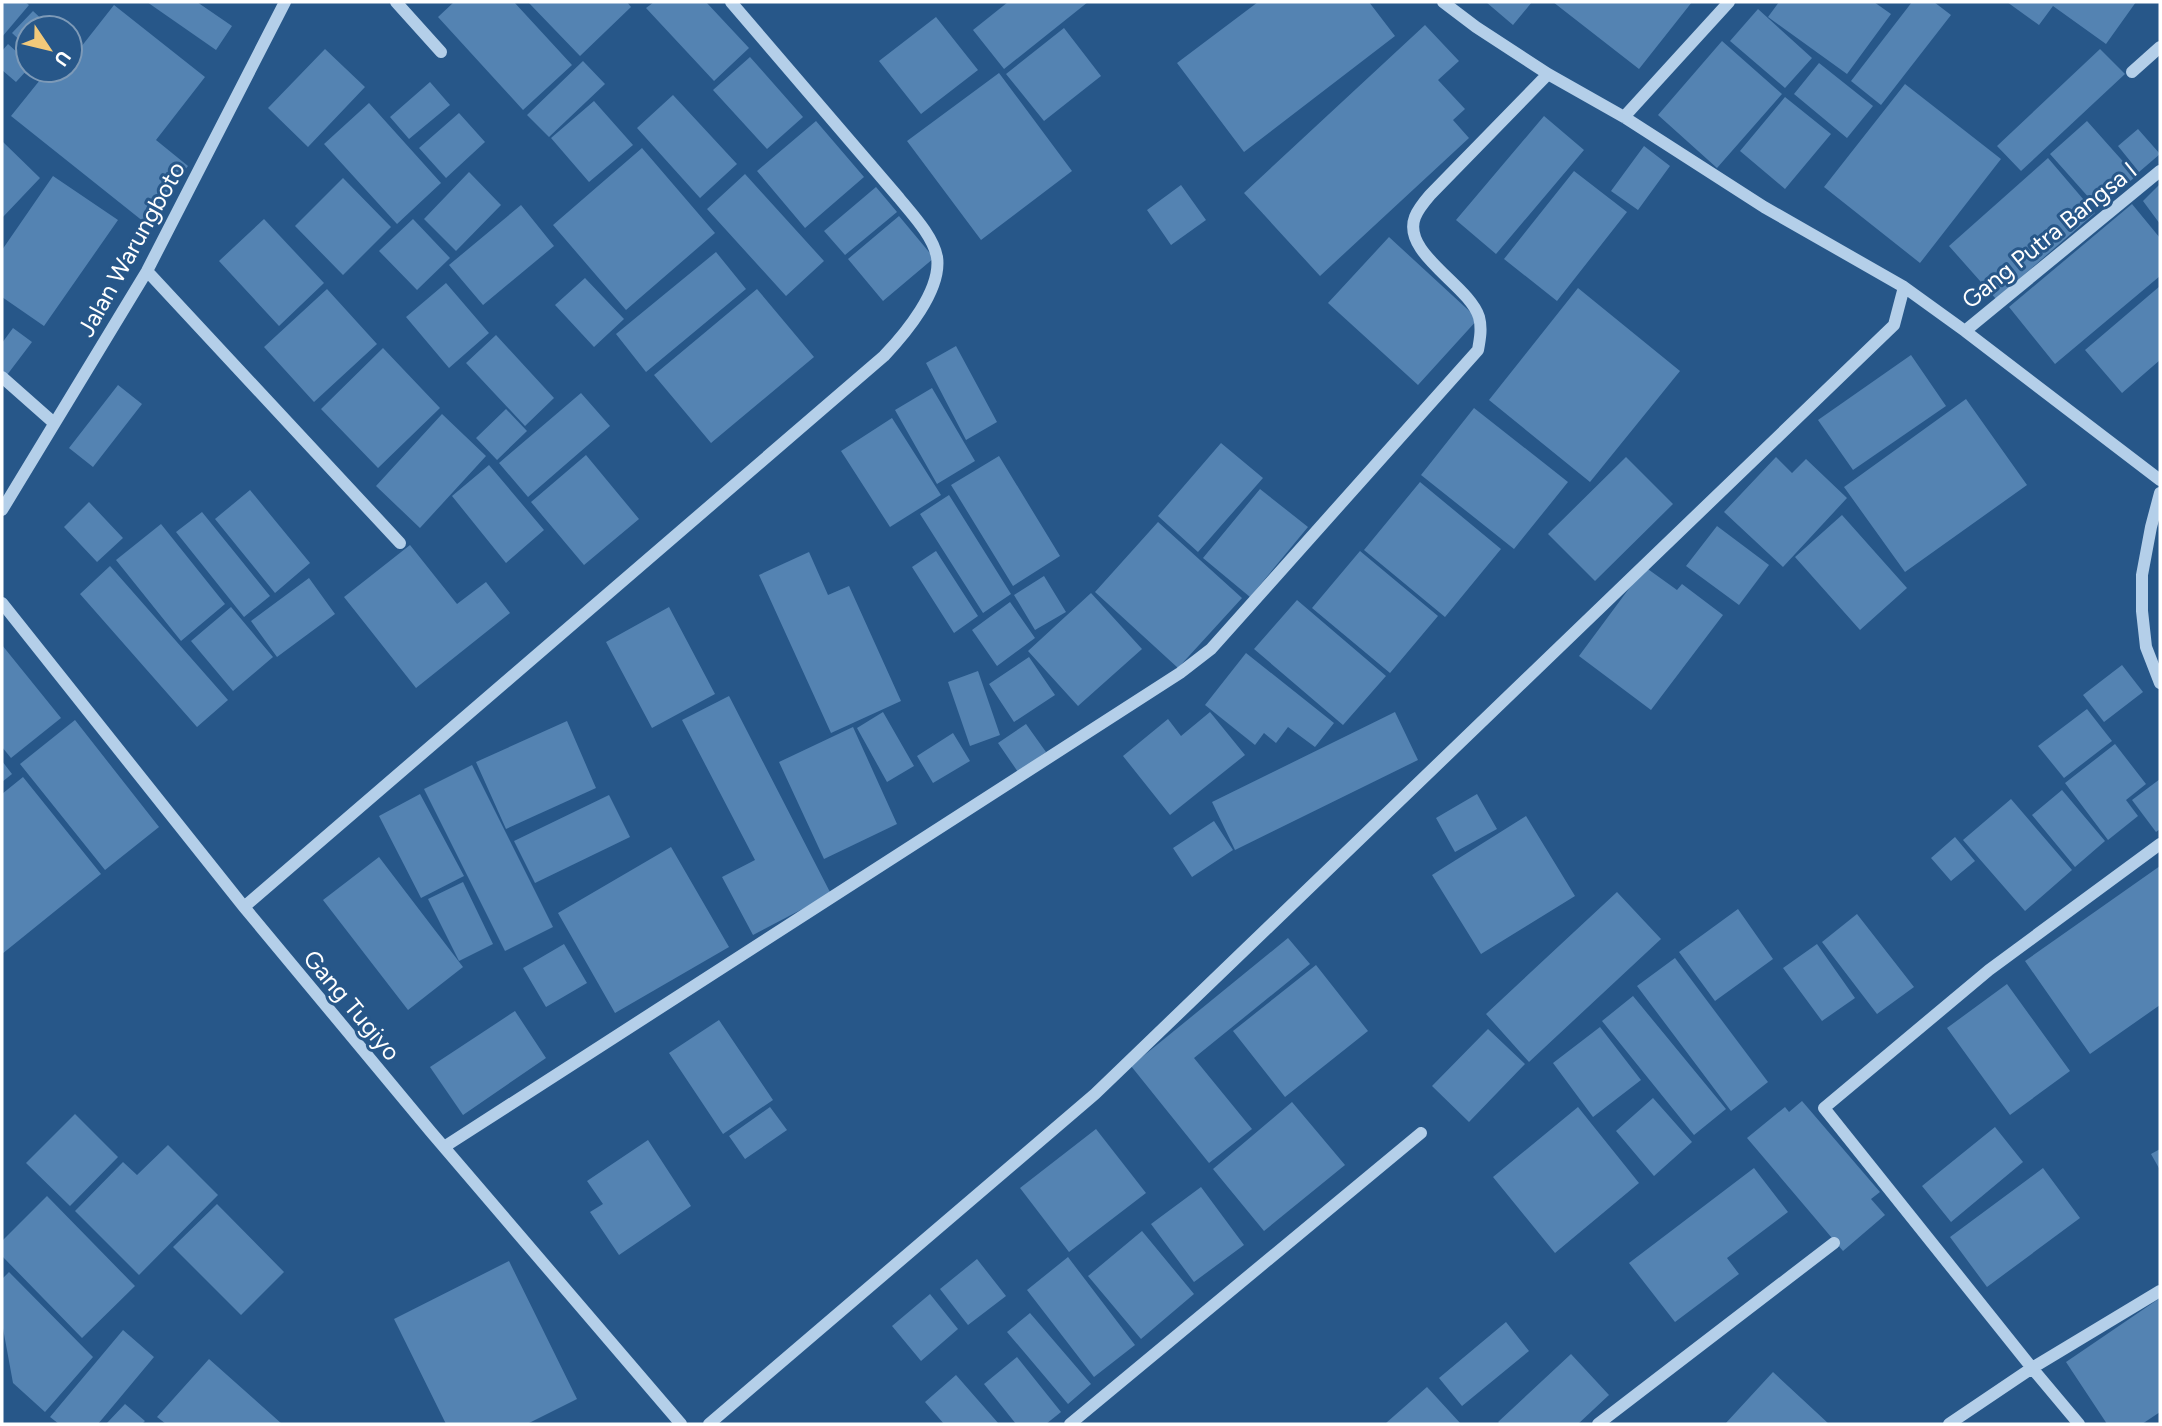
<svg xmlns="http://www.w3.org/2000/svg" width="2162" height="1426" viewBox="0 0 2162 1426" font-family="Figtree,sans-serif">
<rect width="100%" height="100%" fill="#275789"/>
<path fill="#5483b2" d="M2 2H25L29 5 2 37Z
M147 2H197L232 26 216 50Z
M454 2H514L572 65 523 110 438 17Z
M528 2H627L631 7 580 56Z
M654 2H706L749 48 714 81 646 8Z
M1008 2H1088L1004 69 973 30Z
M1258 2H1369L1395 36 1244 152 1177 63Z
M1486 2H1532L1513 25Z
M1553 2H1692L1639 69Z
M1779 2H1874L1891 14 1847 74 1768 17Z
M1912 2H1934L1951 15 1881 105 1851 81Z
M2007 2H2136L2106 44 2053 6 2039 25Z
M114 5 205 77 156 140 188 166 144 222 11 116 48 70H70V61Z
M1758 9 1812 58 1785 88 1730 41Z
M33 11 51 28H28V48L12 33Z
M936 17 978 70 921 114 879 61Z
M1425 25 1459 61 1438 80 1465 109 1453 120 1469 138 1320 276 1244 193Z
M1064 28 1101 76 1044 121 1006 74Z
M1722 41 1782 94 1717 168 1658 115Z
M8 44 28 62V69L16 82 2 70V51Z
M325 49 365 87 308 147 268 108Z
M2100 49 2125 74 2021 171 1997 146Z
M750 57 803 117 767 149 713 90Z
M583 61 605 84 549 137 527 115Z
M1819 63 1873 106 1847 138 1794 94Z
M999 73 1072 171 981 240 907 141Z
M430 82 450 105 409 139 390 117Z
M1905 84 2001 159 1920 263 1824 187Z
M673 95 737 164 700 198 637 128Z
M1785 97 1831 134 1785 189 1740 151Z
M594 101 633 145 589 182 551 138Z
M369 103 441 183 397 224 324 144Z
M459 113 485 142 446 178 419 148Z
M1544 116 1584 150 1496 254 1456 220Z
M816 121 864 177 805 228 757 171Z
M2087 121 2136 176 2099 209 2050 154Z
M2138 129 2160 154 2139 172 2118 146Z
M2 141 40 178 2 218Z
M1644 146 1670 166 1638 210 1611 191Z
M642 148 715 233 626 310 553 225Z
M2048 158 2095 213 1996 299 1949 246Z
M1574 171 1627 212 1557 301 1504 259Z
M469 172 501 205 456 251 424 219Z
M745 174 824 261 786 296 707 209Z
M53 176 118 220 44 326 2 297V250Z
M343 178 391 227 343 275 295 226Z
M2160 184V224L2143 201Z
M1181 185 1206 220 1171 245 1147 210Z
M876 187 897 212 845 255 824 231Z
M2132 204 2160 238V276L2055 364 2009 307Z
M521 205 554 246 483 305 449 265Z
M899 216 934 258 883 301 848 259Z
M264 219 324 283 279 326 219 261Z
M413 219 450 258 417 290 379 251Z
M1389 237 1478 319 1418 385 1328 303Z
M716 252 746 289 646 372 616 334Z
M585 278 624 319 594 347 555 305Z
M446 283 489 333 449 368 406 317Z
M2160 286V360L2122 393 2085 350Z
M1578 288 1680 371 1590 482 1489 400Z
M327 289 377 344 314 402 264 347Z
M757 289 814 357 711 443 654 375Z
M13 328 32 342 7 375 2 371V343Z
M496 335 554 398 525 426 466 363Z
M956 346 997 422 966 440 926 363Z
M383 348 440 408 378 468 321 409Z
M1911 355 1946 406 1853 470 1818 420Z
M118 385 142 404 93 467 69 448Z
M932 388 975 461 937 484 895 410Z
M581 393 610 426 528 497 499 463Z
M1966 399 2027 485 1905 572 1844 487Z
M1474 408 1568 482 1514 549 1421 475Z
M506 409 527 431 497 460 476 438Z
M442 414 486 456 420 528 376 486Z
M892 418 941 495 890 527 841 451Z
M1221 443 1263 478 1198 552 1158 516Z
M586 455 639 519 584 565 531 502Z
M999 456 1060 556 1013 586 951 485Z
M1626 457 1673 504 1595 581 1548 534Z
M1776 457 1792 473 1806 459 1847 498 1783 567 1724 512Z
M489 465 544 530 506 563 452 496Z
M1420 482 1501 549 1445 617 1364 550Z
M1260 489 1308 527 1250 597 1203 558Z
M250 490 310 563 275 593 215 519Z
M949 495 1011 594 983 613 920 514Z
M89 502 123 538 97 562 64 527Z
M202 512 270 596 244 617 176 532Z
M1842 515 1907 588 1860 630 1795 557Z
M1158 522 1242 598 1178 668 1095 592Z
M161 524 225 604 181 641 116 560Z
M1717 526 1769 565 1739 605 1686 566Z
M410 545 457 604 486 582 510 613 416 688 344 597Z
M936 551 978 616 954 633 912 567Z
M1360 551 1438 616 1390 673 1312 608Z
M809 552 828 595 849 586 901 701 831 733 759 575Z
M110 566 228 700 197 727 80 594Z
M1645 567 1677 590 1682 584 1723 615 1651 710 1579 656Z
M1044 576 1066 612 1035 630 1014 595Z
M309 578 335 614 277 657 251 621Z
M1091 593 1142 649 1078 706 1028 651Z
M1297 600 1386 676 1343 725 1254 649Z
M1010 602 1035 638 997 666 972 630Z
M231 607 273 657 233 691 191 641Z
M669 607 715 694 652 728 606 642Z
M2 645 61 718 11 758 2 747Z
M1246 653 1334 723 1315 747 1288 727 1276 743 1264 733 1255 745 1205 705Z
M1029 657 1055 695 1014 722 989 684Z
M2122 665 2143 692 2104 722 2083 695Z
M978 671 1000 735 970 746 948 682Z
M729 696 831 894 753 935 722 877 755 860 682 720Z
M2087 709 2112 741 2064 778 2038 746Z
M883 712 914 766 887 782 857 728Z
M1210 712 1245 755 1170 815 1123 756 1168 719 1181 736Z
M1395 712 1418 760 1235 850 1212 802Z
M75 720 159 827 105 870 20 764Z
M567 721 596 788 506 829 476 762Z
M1026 724 1046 752 1018 772 998 743Z
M853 727 897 824 824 859 779 762Z
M953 733 970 761 933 783 917 756Z
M2115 744 2146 784 2126 800 2138 816 2108 840 2065 783Z
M2 761 12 774 2 782Z
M472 765 553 927 505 951 424 789Z
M23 777 101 874 2 954V794Z
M2160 779V829L2156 832 2132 800Z
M2062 790 2105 841 2075 867 2032 815Z
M420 794 464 876 421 898 379 816Z
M1477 794 1497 829 1455 852 1436 818Z
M609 795 630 837 535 883 514 841Z
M2011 799 2072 870 2025 911 1963 840Z
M1526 816 1575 896 1481 954 1432 875Z
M1214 821 1233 850 1192 877 1173 848Z
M1955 837 1975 861 1951 881 1931 858Z
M671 847 729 947 615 1013 558 913Z
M379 857 463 967 408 1010 323 900Z
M2160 866V1005L2090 1054 2025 961Z
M463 882 493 944 459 961 428 899Z
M1617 892 1661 939 1529 1062 1486 1014Z
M1738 909 1773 959 1715 1001 1679 952Z
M1857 914 1914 987 1877 1014 1822 942Z
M1288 938 1310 964 1194 1058 1252 1129 1209 1163 1131 1066Z
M564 944 587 983 546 1007 523 968Z
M1817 944 1855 998 1822 1021 1783 968Z
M1675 958 1768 1082 1731 1111 1637 986Z
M1316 965 1368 1031 1285 1097 1233 1031Z
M2007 984 2070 1071 2010 1115 1947 1028Z
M1633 996 1726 1109 1694 1135 1602 1021Z
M515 1011 546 1058 463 1115 430 1067Z
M719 1020 773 1100 723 1134 669 1053Z
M1600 1027 1641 1080 1593 1117 1553 1063Z
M1488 1029 1525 1064 1469 1122 1432 1086Z
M1653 1098 1692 1142 1654 1176 1616 1131Z
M1802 1101 1880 1192 1871 1199 1885 1215 1843 1251 1747 1138 1785 1107 1789 1112Z
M1292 1102 1345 1165 1264 1231 1213 1169Z
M770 1107 787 1130 745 1159 729 1136Z
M1578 1107 1639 1183 1555 1253 1493 1177Z
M75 1114 118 1157 70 1206 26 1163Z
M1995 1127 2023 1162 1951 1222 1922 1186Z
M1096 1129 1146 1193 1069 1252 1020 1188Z
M648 1140 691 1206 619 1255 590 1212 603 1204 587 1181Z
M168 1145 218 1195 139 1275 75 1211 123 1162 137 1175Z
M2160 1149V1170L2151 1154Z
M1754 1168 1788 1212 1727 1258 1739 1274 1675 1322 1629 1263Z
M2043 1168 2080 1218 1987 1287 1950 1237Z
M1201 1187 1244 1245 1194 1282 1151 1224Z
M47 1196 135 1286 82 1338 2 1256V1241Z
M217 1204 284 1272 241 1315 173 1247Z
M1142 1231 1194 1294 1141 1339 1088 1276Z
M1068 1257 1135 1345 1094 1377 1027 1290Z
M977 1259 1006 1296 968 1325 940 1289Z
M509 1261 577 1399 527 1424H446L394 1319Z
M9 1272 93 1357 45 1412 13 1383 2 1323V1279Z
M930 1294 958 1329 921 1361 892 1326Z
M2160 1298V1412L2142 1424H2107L2066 1362Z
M1030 1313 1091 1384 1068 1404 1007 1332Z
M1506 1322 1529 1351 1462 1406 1439 1378Z
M123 1330 154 1357 98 1424H59L50 1417Z
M1571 1354 1609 1395 1578 1424H1500L1498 1422Z
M1017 1357 1061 1412 1046 1424H1016L984 1384Z
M209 1359 282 1424H166L157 1417Z
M1773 1372 1829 1424H1725Z
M956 1375 999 1424H944L925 1402Z
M1427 1387 1461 1424H1388L1386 1423Z
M125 1404 145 1421 142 1424H106Z"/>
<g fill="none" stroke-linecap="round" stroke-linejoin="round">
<path stroke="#b4cfe9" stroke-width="12" d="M396 2 441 52
M1443 2 1476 27 1548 74 1624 117 1764 207 1904 287 1965 331 2160 480
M2132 72 2160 47
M1624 117 1729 2
M147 271 400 543
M1965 331 2160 171
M2 377 54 423
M2160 493 2151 527 2142 575V611L2146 647 2160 683
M2 510 147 271 285 2
M2 603 244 907 431 1132 681 1424
M244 907 884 356C905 334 942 290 937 257 933 236 912 214 899 198L731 2
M444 1147 1180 673 1211 649 1478 350C1480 339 1482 328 1479 317 1469 285 1401 253 1415 217 1418 209 1424 202 1430 195L1548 74
M709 1424 1095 1094 1894 325 1904 287
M1070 1424 1421 1133
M1598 1424 1834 1243
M1949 1424 2032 1368 2160 1291
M2079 1424 2032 1368 1824 1108 1989 970 2160 844"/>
</g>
<g text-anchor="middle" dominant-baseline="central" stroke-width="6" stroke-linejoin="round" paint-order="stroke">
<g font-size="24" fill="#fff" stroke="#275789">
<text transform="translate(2049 235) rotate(-39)">Gang Putra Bangsa I</text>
<text transform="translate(131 249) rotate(-61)">Jalan Warungboto</text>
<text transform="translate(352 1005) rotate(50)">Gang Tugiyo</text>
</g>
</g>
<rect width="2162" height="1426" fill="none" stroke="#ffffff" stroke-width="7"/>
<g transform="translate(49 49) rotate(125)"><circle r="33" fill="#275789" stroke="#7d9ab8" stroke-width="2"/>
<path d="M0-5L12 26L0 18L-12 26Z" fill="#f2c97a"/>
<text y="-10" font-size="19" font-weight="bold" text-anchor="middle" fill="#ffffff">U</text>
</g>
</svg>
